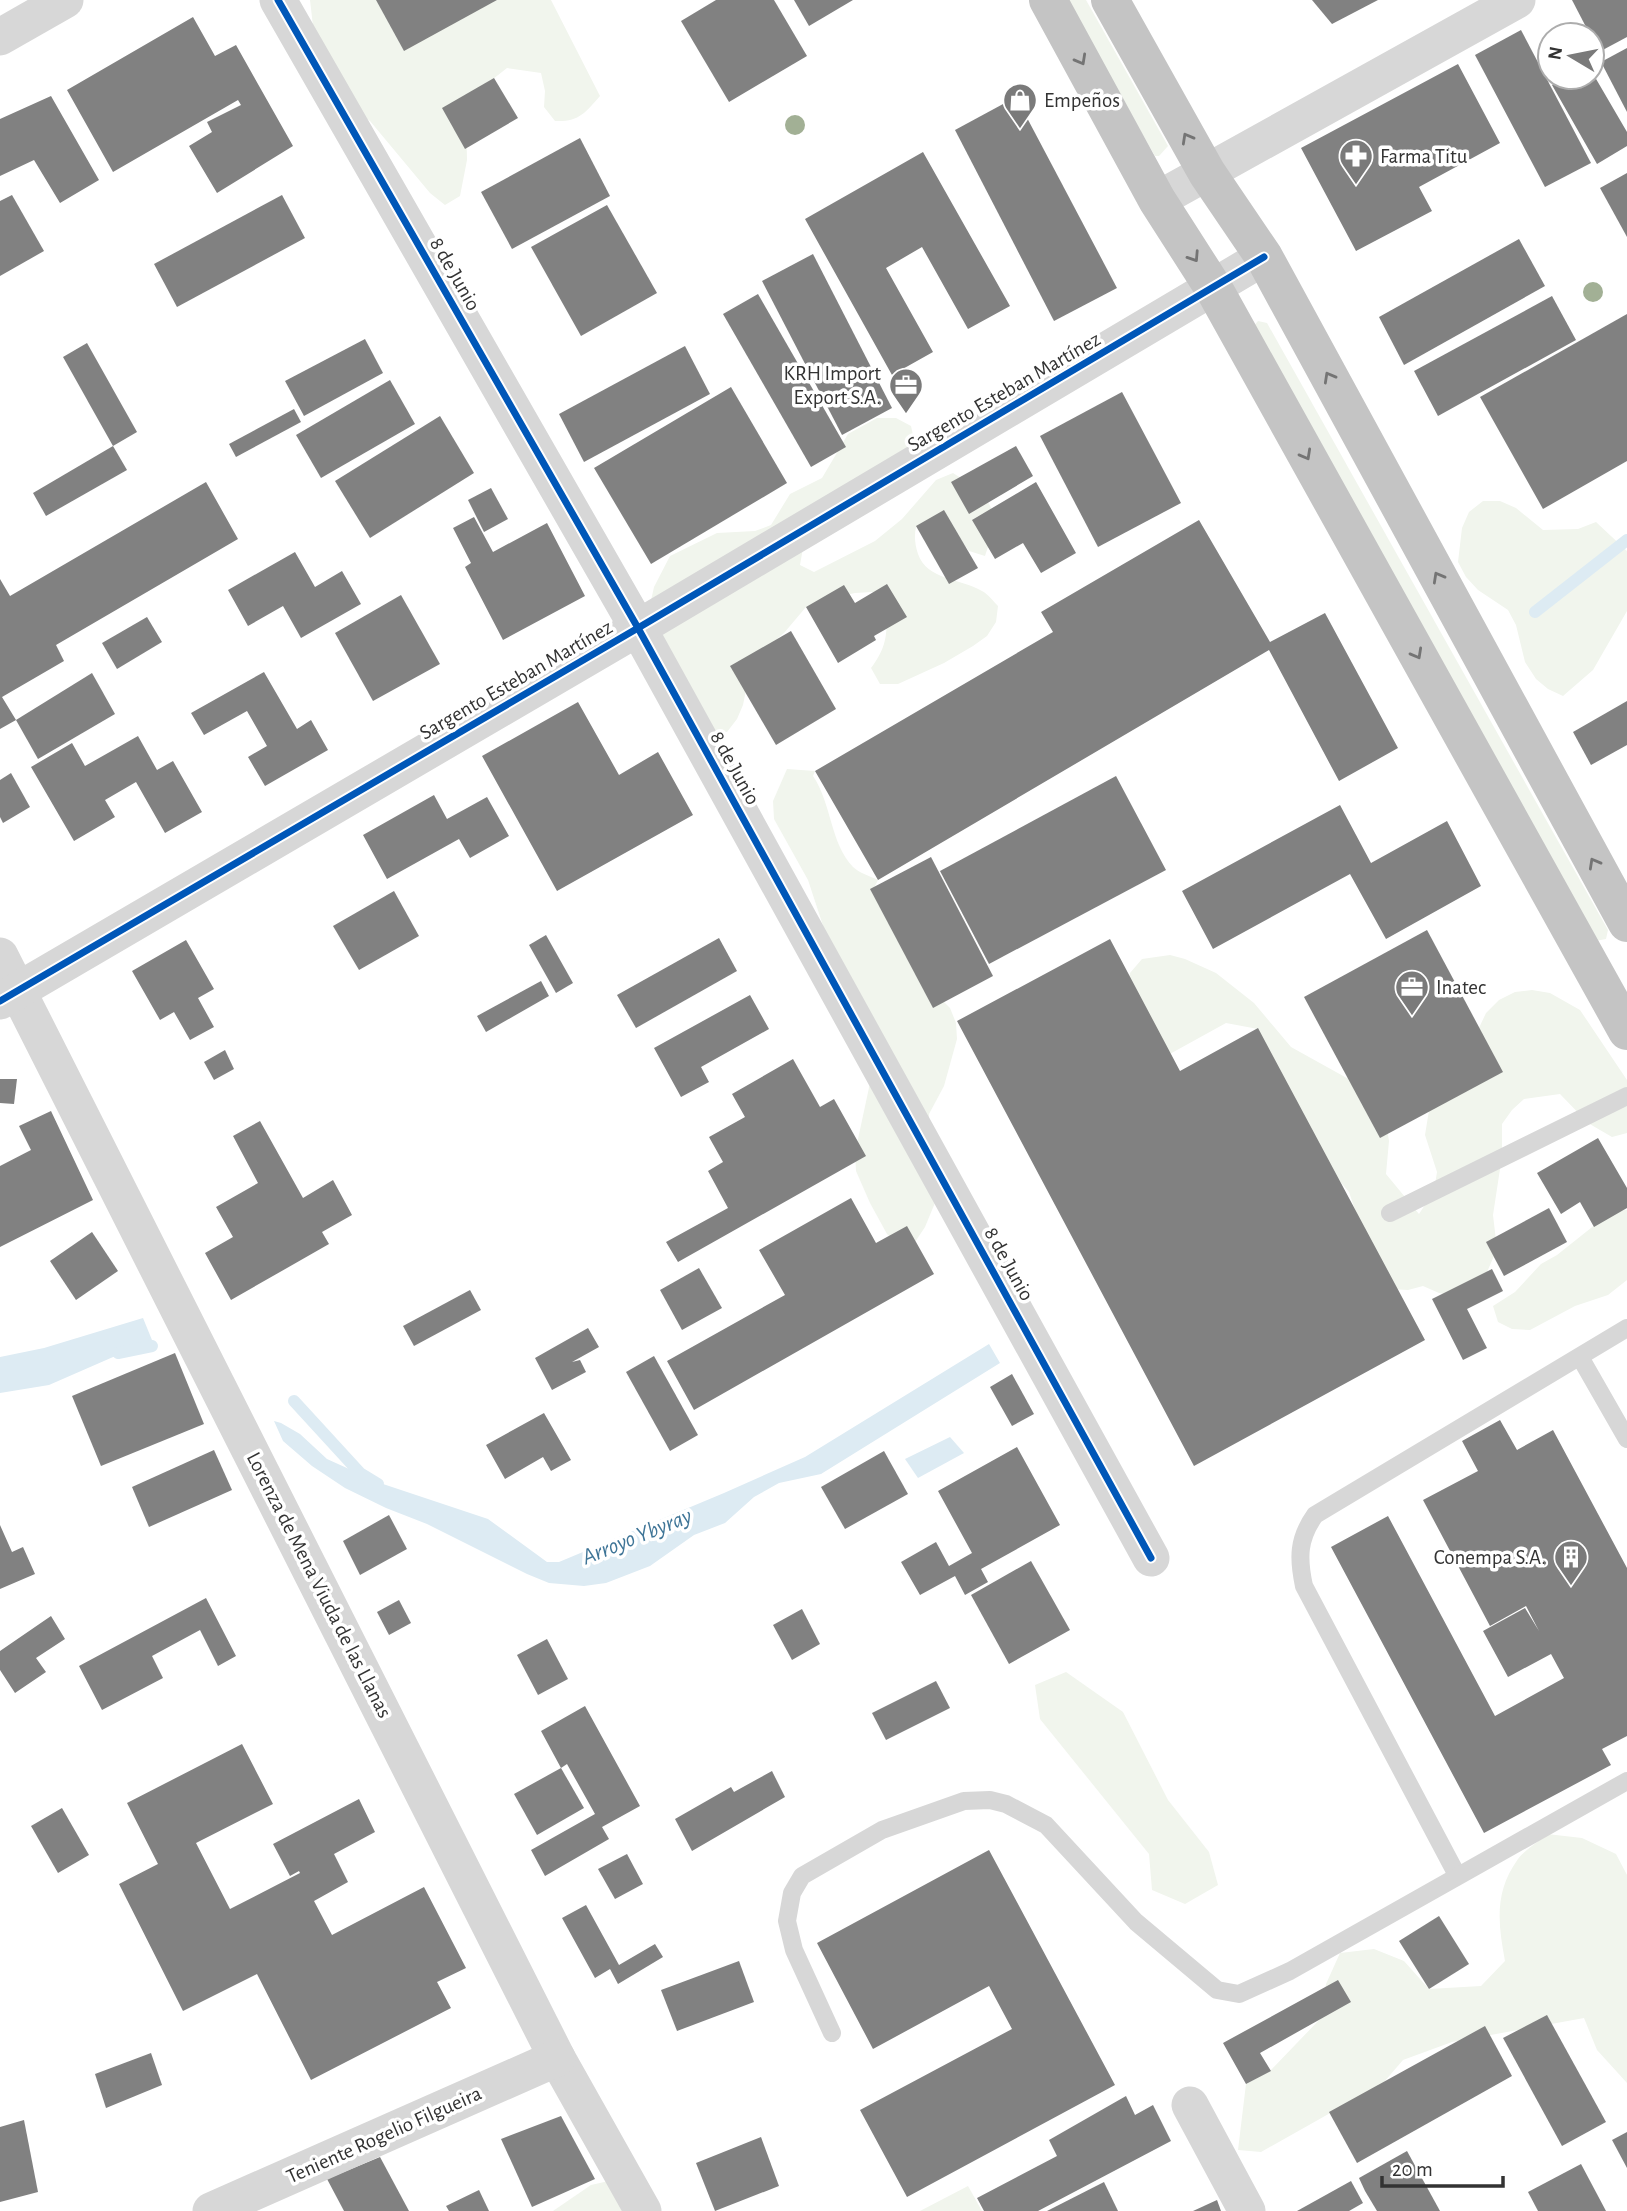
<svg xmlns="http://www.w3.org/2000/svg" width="1627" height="2211" font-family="'Alegreya Sans',sans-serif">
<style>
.green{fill:#f1f5ed}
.water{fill:#ddebf3}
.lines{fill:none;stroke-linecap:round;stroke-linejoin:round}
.stream{stroke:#ddebf3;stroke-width:12}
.building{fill:#818181}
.lane{stroke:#d7d7d7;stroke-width:18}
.street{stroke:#d7d7d7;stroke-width:37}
.highway{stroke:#c4c4c4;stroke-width:38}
.cycleway-casing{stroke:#fff;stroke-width:11}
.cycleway{stroke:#0057b8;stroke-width:7}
.tree{fill:#a2b095}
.oneway{stroke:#747474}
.labels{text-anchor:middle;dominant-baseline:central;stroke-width:7;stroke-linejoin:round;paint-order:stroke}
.poi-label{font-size:21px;fill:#333;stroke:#fff;text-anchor:start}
.street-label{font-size:21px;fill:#333;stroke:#fff}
.water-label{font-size:23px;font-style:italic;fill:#3f7597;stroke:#fff}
</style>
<rect width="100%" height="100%" fill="#fff"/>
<!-- green -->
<g class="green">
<path d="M310,0H551L600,96C585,113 579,122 555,121L544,107L545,91L541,73L507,68L483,87L466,117L467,160L460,196L445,205L430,193L370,121L331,92L313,26Z"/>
<polygon points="1065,0 1086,0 1168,146 1159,156 1155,156"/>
<polygon points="1258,321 1267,323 1608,930 1606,939 1595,941 1252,328"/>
<path d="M877,418H896L911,426L915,444L803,548L800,565L814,572L875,541L902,519L936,480L953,473C971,484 995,499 994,523C994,534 988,546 985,556L969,551L948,523L932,522L916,527C914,536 915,545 918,554C927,580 960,578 982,591C988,594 993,601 998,606L996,622L987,636L973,646L944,663L898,684H880L871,668C889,644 887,630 886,602L872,592L855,593L822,600L806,607L784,633L758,655L750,670L743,705L737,719L727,732L711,730L695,722L650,605L654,587L670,556L717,533L755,531L771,525L790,494L822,478L848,434Z"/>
<polygon points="1483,501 1500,501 1516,508 1543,530 1578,529 1596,522 1627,551 1627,611 1593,670 1563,696 1548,689 1536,679 1525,662 1516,625 1508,610 1478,590 1466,577 1458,562 1462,528 1469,512"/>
<path d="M787,769L815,771L813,776C832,804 830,843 853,867C859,873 870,876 878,880L874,888L925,983L950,1008L956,1023L957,1039L944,1086L929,1114V1132L937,1198L925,1227L915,1242L899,1245L887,1234L870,1203L856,1171L855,1153L870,1083L837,968L808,880L774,819L773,801Z"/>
<polygon points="1170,955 1185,959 1216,973 1254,1003 1291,1047 1354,1082 1386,1123 1389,1141 1386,1174 1419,1214 1434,1191 1437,1172 1425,1135 1431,1098 1478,1030 1486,1013 1499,1000 1515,992 1532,990 1550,993 1580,1010 1627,1080 1627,1133 1612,1137 1588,1123 1560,1094 1524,1099 1512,1110 1502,1124 1502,1156 1493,1215 1497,1249 1484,1279 1456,1296 1439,1293 1423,1286 1408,1290 1391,1289 1378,1278 1349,1192 1325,1164 1258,1029 1226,1023 1168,1055 1121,1028 1130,973 1142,959"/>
<polygon points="1627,1210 1627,1280 1608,1295 1575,1306 1530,1330 1512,1329 1498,1322 1493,1306 1515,1292 1541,1264 1557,1255 1601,1220 1615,1211"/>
<polygon points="1066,1672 1123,1712 1168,1800 1209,1852 1218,1885 1185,1904 1152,1890 1149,1854 1040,1719 1035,1685"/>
<path d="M1547,1834L1582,1838L1616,1854L1627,1875V2083L1597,2050L1584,2018L1452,2042L1403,2060L1378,2089L1348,2103L1261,2152L1238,2150L1246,2084L1271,2070L1321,2018L1326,1984L1340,1953L1374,1949L1404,1961L1429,1989L1481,1986L1505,1961C1498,1924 1494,1892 1518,1859C1525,1850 1538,1842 1547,1834Z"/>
<polygon points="613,2180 656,2211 553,2211 591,2185"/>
<polygon points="968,2186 982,2211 920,2211"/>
</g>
<!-- water -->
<g class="water">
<polygon points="143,1318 152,1340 49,1385 0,1393 0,1357 44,1348"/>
<polygon points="989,1344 1000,1363 821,1474 779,1483 754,1497 725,1523 694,1535 650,1566 606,1583 584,1586 549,1583 527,1574 427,1524 386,1508 345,1488 312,1466 283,1441 274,1421 281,1423 300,1434 327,1459 380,1483 488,1519 547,1562 559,1562 724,1493 805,1457"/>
<polygon points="950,1437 964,1453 918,1478 905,1459"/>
</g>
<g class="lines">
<!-- stream -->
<g class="stream">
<polyline points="1535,612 1627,540"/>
<polyline points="118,1353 152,1346"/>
<polyline points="294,1401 360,1473 378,1484"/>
</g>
</g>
<!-- building -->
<g class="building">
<polygon points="376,0 497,0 404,51"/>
<polygon points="716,0 774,0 807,56 729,102 681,21"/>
<polygon points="794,0 853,0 809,26"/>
<polygon points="1312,0 1378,0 1332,24"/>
<polygon points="1572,0 1627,0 1627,37 1599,52"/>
<polygon points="193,17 215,56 236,45 293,146 217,193 189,146 212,132 207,122 241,105 238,100 113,172 67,90"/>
<polygon points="1521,30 1591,163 1545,187 1475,55"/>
<polygon points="1627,48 1627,112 1601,62"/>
<polygon points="1458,64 1500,143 1419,187 1432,211 1356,251 1301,148"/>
<polygon points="1592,72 1627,132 1627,146 1597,164 1552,85 1566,77 1592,77"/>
<polygon points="494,78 518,118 465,149 442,108"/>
<polygon points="51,96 99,180 60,203 34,160 0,176 0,119"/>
<polygon points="1016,97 1117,288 1054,321 955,130"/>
<polygon points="580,138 610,196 512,249 481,192"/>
<polygon points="923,152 1010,306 968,329 922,247 886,268 933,352 892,375 805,219"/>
<polygon points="1627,173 1627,237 1600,188"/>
<polygon points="12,195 44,251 0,276 0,201"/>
<polygon points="282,195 305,238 177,307 154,264"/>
<polygon points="607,205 657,293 581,336 531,247"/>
<polygon points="1519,239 1545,286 1404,365 1379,317"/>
<polygon points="813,254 892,408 842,435 762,281"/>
<polygon points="758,294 846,447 811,467 723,314"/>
<polygon points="1552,296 1576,340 1438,416 1414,371"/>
<polygon points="1627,314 1627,461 1543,509 1480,397"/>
<polygon points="365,339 383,373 304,416 285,381"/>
<polygon points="87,343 137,432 113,446 63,357"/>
<polygon points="685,346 710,394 584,462 559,414"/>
<polygon points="390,380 415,424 321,478 296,435"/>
<polygon points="731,387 787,483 651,564 594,468"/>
<polygon points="1122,392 1181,503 1098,547 1040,436"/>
<polygon points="294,409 301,422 236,457 229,444"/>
<polygon points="440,416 474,473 370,538 335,481"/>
<polygon points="113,446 127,470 46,516 33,493"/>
<polygon points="1016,446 1033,476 969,514 951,482"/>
<polygon points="206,482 238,539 56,645 64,661 2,697 16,720 0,729 0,579 10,596"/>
<polygon points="1036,482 1076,553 1041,573 1023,543 995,559 972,520"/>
<polygon points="491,488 508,519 484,532 468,500"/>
<polygon points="944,510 978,568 949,584 916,526"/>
<polygon points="474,517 493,552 547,523 585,596 503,640 465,567 471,563 453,528"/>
<polygon points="1199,520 1270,642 1325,613 1398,748 1339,781 1269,650 878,880 815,771 1053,632 1041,612"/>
<polygon points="295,552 315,587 342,571 361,604 301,638 283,606 248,626 228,590"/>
<polygon points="887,584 907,617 874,636 876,640 838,663 806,607 844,585 855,603"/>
<polygon points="401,595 440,664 373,701 335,633"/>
<polygon points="147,617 162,642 117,669 102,643"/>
<polygon points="791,631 836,709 776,745 730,666"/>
<polygon points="264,672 297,729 311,720 328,750 265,786 248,757 267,746 247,711 204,735 191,713"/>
<polygon points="92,673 115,714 38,759 16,720"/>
<polygon points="1627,701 1627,745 1591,765 1573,732"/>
<polygon points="578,702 619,775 658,752 693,815 557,891 482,756"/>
<polygon points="138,736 157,770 173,761 202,812 165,833 136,782 105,800 115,817 74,841 31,767 72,743 85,766"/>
<polygon points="11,773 30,807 3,823 0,817 0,780"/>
<polygon points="1116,776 1166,870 989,964 940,871"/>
<polygon points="434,795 447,819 487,797 509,836 470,858 459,839 387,879 363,835"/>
<polygon points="1340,805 1371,863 1447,821 1481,886 1386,939 1350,874 1213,949 1182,891"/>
<polygon points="931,857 993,976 933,1008 870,889"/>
<polygon points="394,891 419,936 359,970 333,926"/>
<polygon points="1427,930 1503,1072 1380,1138 1304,997"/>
<polygon points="546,935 573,983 556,993 529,945"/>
<polygon points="719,938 737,971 636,1028 617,995"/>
<polygon points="1110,939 1180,1071 1258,1028 1425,1340 1194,1466 957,1021"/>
<polygon points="186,940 214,989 198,998 214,1027 190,1040 174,1012 160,1020 132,971"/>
<polygon points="541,981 549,996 486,1032 477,1016"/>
<polygon points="750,995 769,1029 701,1067 709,1082 681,1097 654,1048"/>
<polygon points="225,1050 234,1069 214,1080 204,1062"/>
<polygon points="793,1059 820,1107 834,1099 866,1156 678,1262 666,1242 728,1208 708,1171 723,1162 709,1137 745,1117 732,1094"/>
<polygon points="0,1079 17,1079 14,1104 0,1103"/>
<polygon points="51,1111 93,1200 0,1247 0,1166 31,1150 19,1126"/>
<polygon points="260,1121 303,1198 333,1180 352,1215 322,1232 329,1244 231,1300 205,1253 233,1237 216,1207 258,1183 233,1136"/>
<polygon points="1598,1138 1627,1188 1627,1208 1594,1227 1580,1202 1561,1214 1537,1173"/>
<polygon points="851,1198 876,1243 907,1226 934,1274 694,1410 667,1361 785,1295 759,1250"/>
<polygon points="1549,1208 1567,1242 1504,1276 1486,1242"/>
<polygon points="92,1232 118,1271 76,1300 50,1261"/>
<polygon points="699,1268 722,1308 682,1330 660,1290"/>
<polygon points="1492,1269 1503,1291 1467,1309 1487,1348 1463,1360 1432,1299"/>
<polygon points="470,1290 481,1310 414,1346 403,1326"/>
<polygon points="588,1328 599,1347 572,1362 580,1360 586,1372 552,1390 535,1358"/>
<polygon points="175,1353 204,1424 101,1466 72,1396"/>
<polygon points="654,1356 698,1435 670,1451 626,1372"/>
<polygon points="1012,1374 1034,1414 1012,1426 990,1387"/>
<polygon points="544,1413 571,1460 551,1471 543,1457 505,1479 486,1445"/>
<polygon points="1500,1420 1517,1450 1553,1430 1627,1568 1627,1736 1602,1749 1611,1765 1484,1833 1331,1547 1388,1516 1495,1716 1564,1678 1551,1654 1508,1677 1483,1631 1525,1608 1539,1631 1526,1606 1490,1626 1423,1500 1478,1471 1462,1441"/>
<polygon points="1017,1447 1060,1525 981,1569 988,1582 965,1595 955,1576 920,1595 901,1562 936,1542 949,1566 972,1553 938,1491"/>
<polygon points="214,1450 232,1490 149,1527 132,1487"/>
<polygon points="884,1451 908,1494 845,1529 821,1487"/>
<polygon points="389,1515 407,1549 360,1575 343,1541"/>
<polygon points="0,1525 12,1552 23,1547 35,1574 0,1589"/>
<polygon points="1031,1561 1070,1630 1009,1664 971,1595"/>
<polygon points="206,1598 236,1656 218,1666 200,1630 152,1656 163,1678 102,1710 79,1666"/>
<polygon points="399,1600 411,1623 389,1635 377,1612"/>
<polygon points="802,1609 820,1644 792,1660 773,1625"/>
<polygon points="51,1616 65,1639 36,1658 46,1672 15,1693 0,1670 0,1651"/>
<polygon points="547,1639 568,1679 538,1695 517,1655"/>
<polygon points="936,1681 950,1708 886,1740 872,1713"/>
<polygon points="585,1706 640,1806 602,1827 609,1839 545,1876 531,1850 595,1814 567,1764 561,1768 541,1731"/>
<polygon points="242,1744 273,1804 196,1843 230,1909 300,1873 299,1871 290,1876 273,1844 359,1799 375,1832 334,1854 348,1882 314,1901 332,1935 424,1887 466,1968 437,1982 451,2008 311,2080 257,1974 183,2011 119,1884 158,1864 127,1803"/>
<polygon points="561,1768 584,1808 537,1835 514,1794"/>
<polygon points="772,1771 785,1797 692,1851 675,1819 731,1787 734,1792"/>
<polygon points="62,1808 89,1855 58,1873 31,1826"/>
<polygon points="989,1850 1115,2085 907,2197 860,2110 1012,2029 989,1986 873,2049 817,1943"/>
<polygon points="627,1854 643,1884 615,1899 598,1869"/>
<polygon points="586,1905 619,1965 655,1944 663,1957 618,1984 610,1969 595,1978 562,1918"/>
<polygon points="1439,1916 1469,1964 1429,1989 1399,1941"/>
<polygon points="739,1961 754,2002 677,2031 661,1990"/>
<polygon points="1338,1980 1351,2002 1260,2053 1271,2071 1246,2084 1223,2043"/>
<polygon points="1547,2015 1606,2122 1562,2146 1503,2038"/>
<polygon points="1485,2026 1512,2076 1357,2163 1329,2112"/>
<polygon points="151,2053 162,2085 106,2108 95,2074"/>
<polygon points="1126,2096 1135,2115 1153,2105 1171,2141 1038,2211 984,2211 977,2198 1057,2156 1049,2140"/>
<polygon points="561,2116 595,2179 532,2207 501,2139"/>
<polygon points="24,2120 38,2192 0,2202 0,2127"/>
<polygon points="1627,2132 1627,2168 1612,2140"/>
<polygon points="761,2137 779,2186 715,2211 696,2163"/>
<polygon points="1407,2151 1440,2211 1377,2211 1365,2191 1359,2178"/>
<polygon points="380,2157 409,2211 344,2211 327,2179"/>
<polygon points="1581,2164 1606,2211 1538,2211 1528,2192"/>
<polygon points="1351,2181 1363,2203 1349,2211 1297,2211"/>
<polygon points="1104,2182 1118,2211 1047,2211"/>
<polygon points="479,2190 489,2211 449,2211 446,2206"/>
<polygon points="1217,2200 1221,2211 1193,2211"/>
</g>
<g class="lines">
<!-- lane -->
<g class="lane">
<polyline points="1390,1213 1627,1096"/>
<polyline points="1580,1357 1627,1439"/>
<path d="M1457,1875L1304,1586C1298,1558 1298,1539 1315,1515L1627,1328"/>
<polyline points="832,2033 794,1950 787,1921 792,1893 802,1876 882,1830 964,1801 990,1800 1006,1804 1046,1825 1136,1922 1217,1990 1239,1994 1290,1971 1627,1781"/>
</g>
<!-- street -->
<g class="street">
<polyline points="278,0 638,628 1151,1558"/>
<polyline points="0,37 65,0"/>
<polyline points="1157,200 1517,0"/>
<polyline points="0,956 557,2058 643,2211"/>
<polyline points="0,1001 638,628 1264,257"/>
<polyline points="1190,2105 1247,2211"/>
<polyline points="211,2211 557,2058"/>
</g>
<!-- highway -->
<g class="highway">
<polyline points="1048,0 1157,200 1214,289 1627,1031"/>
<polyline points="1110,0 1207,173 1264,257 1627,923"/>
</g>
<!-- cycleway casing -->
<g class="cycleway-casing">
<g id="cycleway">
<polyline points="278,0 638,628 1151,1558"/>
<polyline points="0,1001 638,628 1264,257"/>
</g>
</g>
<!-- cycleway -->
<use href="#cycleway" class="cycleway"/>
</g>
<!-- trees -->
<g class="tree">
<circle cx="795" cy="125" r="10"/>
<circle cx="1593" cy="292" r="10"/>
</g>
<!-- one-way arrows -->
<defs><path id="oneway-chevron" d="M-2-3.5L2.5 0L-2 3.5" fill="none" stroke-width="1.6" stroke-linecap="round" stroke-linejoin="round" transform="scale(1.75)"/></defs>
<g class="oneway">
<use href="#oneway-chevron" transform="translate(1081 60) rotate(61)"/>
<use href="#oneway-chevron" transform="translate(1187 138) rotate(-119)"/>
<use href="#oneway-chevron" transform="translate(1194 257) rotate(57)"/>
<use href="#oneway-chevron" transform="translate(1329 377) rotate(-119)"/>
<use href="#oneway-chevron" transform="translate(1306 455) rotate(61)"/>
<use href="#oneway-chevron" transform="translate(1438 577) rotate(-119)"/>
<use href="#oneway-chevron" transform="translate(1417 654) rotate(61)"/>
<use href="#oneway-chevron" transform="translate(1594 863) rotate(-119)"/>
</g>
<!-- icons -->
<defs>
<g id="shop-pin" transform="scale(1.75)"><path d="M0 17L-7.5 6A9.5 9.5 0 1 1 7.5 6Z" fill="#7a7a7a" stroke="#fff"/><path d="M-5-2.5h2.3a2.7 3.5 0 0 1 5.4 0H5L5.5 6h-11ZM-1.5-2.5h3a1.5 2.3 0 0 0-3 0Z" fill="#fff"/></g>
<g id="pharmacy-pin" transform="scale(1.75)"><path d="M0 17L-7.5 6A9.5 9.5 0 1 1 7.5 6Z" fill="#7a7a7a" stroke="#fff"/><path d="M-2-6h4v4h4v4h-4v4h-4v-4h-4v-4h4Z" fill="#fff"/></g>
<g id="office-pin" transform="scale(1.75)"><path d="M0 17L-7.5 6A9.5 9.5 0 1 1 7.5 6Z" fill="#7a7a7a" stroke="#fff"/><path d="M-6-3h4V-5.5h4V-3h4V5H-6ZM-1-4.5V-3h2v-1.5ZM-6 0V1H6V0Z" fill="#fff"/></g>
<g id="building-pin" transform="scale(1.75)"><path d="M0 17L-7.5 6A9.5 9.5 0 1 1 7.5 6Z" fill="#7a7a7a" stroke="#fff"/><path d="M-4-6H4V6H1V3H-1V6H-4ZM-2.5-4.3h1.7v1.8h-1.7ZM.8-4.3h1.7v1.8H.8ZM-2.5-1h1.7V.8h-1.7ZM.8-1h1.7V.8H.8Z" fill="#fff"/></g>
</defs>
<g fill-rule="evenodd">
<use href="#shop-pin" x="1020" y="100"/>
<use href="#pharmacy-pin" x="1356" y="156"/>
<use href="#office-pin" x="906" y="385"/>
<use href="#office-pin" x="1412" y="987"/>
<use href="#building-pin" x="1571" y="1557"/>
</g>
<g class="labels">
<!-- poi labels -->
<g class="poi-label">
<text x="1044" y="100">Empeños</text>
<text x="1380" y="156">Farma Titu</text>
<text x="881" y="373" text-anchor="end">KRH Import<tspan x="881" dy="24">Export S.A.</tspan></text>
<text x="1436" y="987">Inatec</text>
<text x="1546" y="1557" text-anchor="end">Conempa S.A.</text>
</g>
<!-- street labels -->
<g class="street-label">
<text transform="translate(455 274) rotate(60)">8 de Junio</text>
<text transform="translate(1004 392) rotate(-30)">Sargento Esteban Martínez</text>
<text transform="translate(516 680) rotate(-30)">Sargento Esteban Martínez</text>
<text transform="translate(735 768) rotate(61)">8 de Junio</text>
<text transform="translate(1009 1264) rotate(61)">8 de Junio</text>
<text transform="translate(319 1585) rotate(63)">Lorenza de Mena Viuda de las Llanas</text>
<text transform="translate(384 2135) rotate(-24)">Teniente Rogelio Filgueira</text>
</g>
<!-- water labels -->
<g class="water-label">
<text transform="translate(637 1537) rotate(-22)">Arroyo Ybyray</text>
</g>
</g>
<!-- north arrow -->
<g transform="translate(1571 56) rotate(280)"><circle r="33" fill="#ffffff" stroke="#adadad" stroke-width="2"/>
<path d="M0-5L12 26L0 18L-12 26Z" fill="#7a7a7a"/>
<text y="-10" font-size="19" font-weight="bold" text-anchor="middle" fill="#333333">N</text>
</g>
<!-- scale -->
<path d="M1382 2176v10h121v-10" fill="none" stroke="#333333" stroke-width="3.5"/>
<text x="1392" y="2176" font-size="21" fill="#333333" stroke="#ffffff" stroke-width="5" paint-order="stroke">20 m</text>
</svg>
